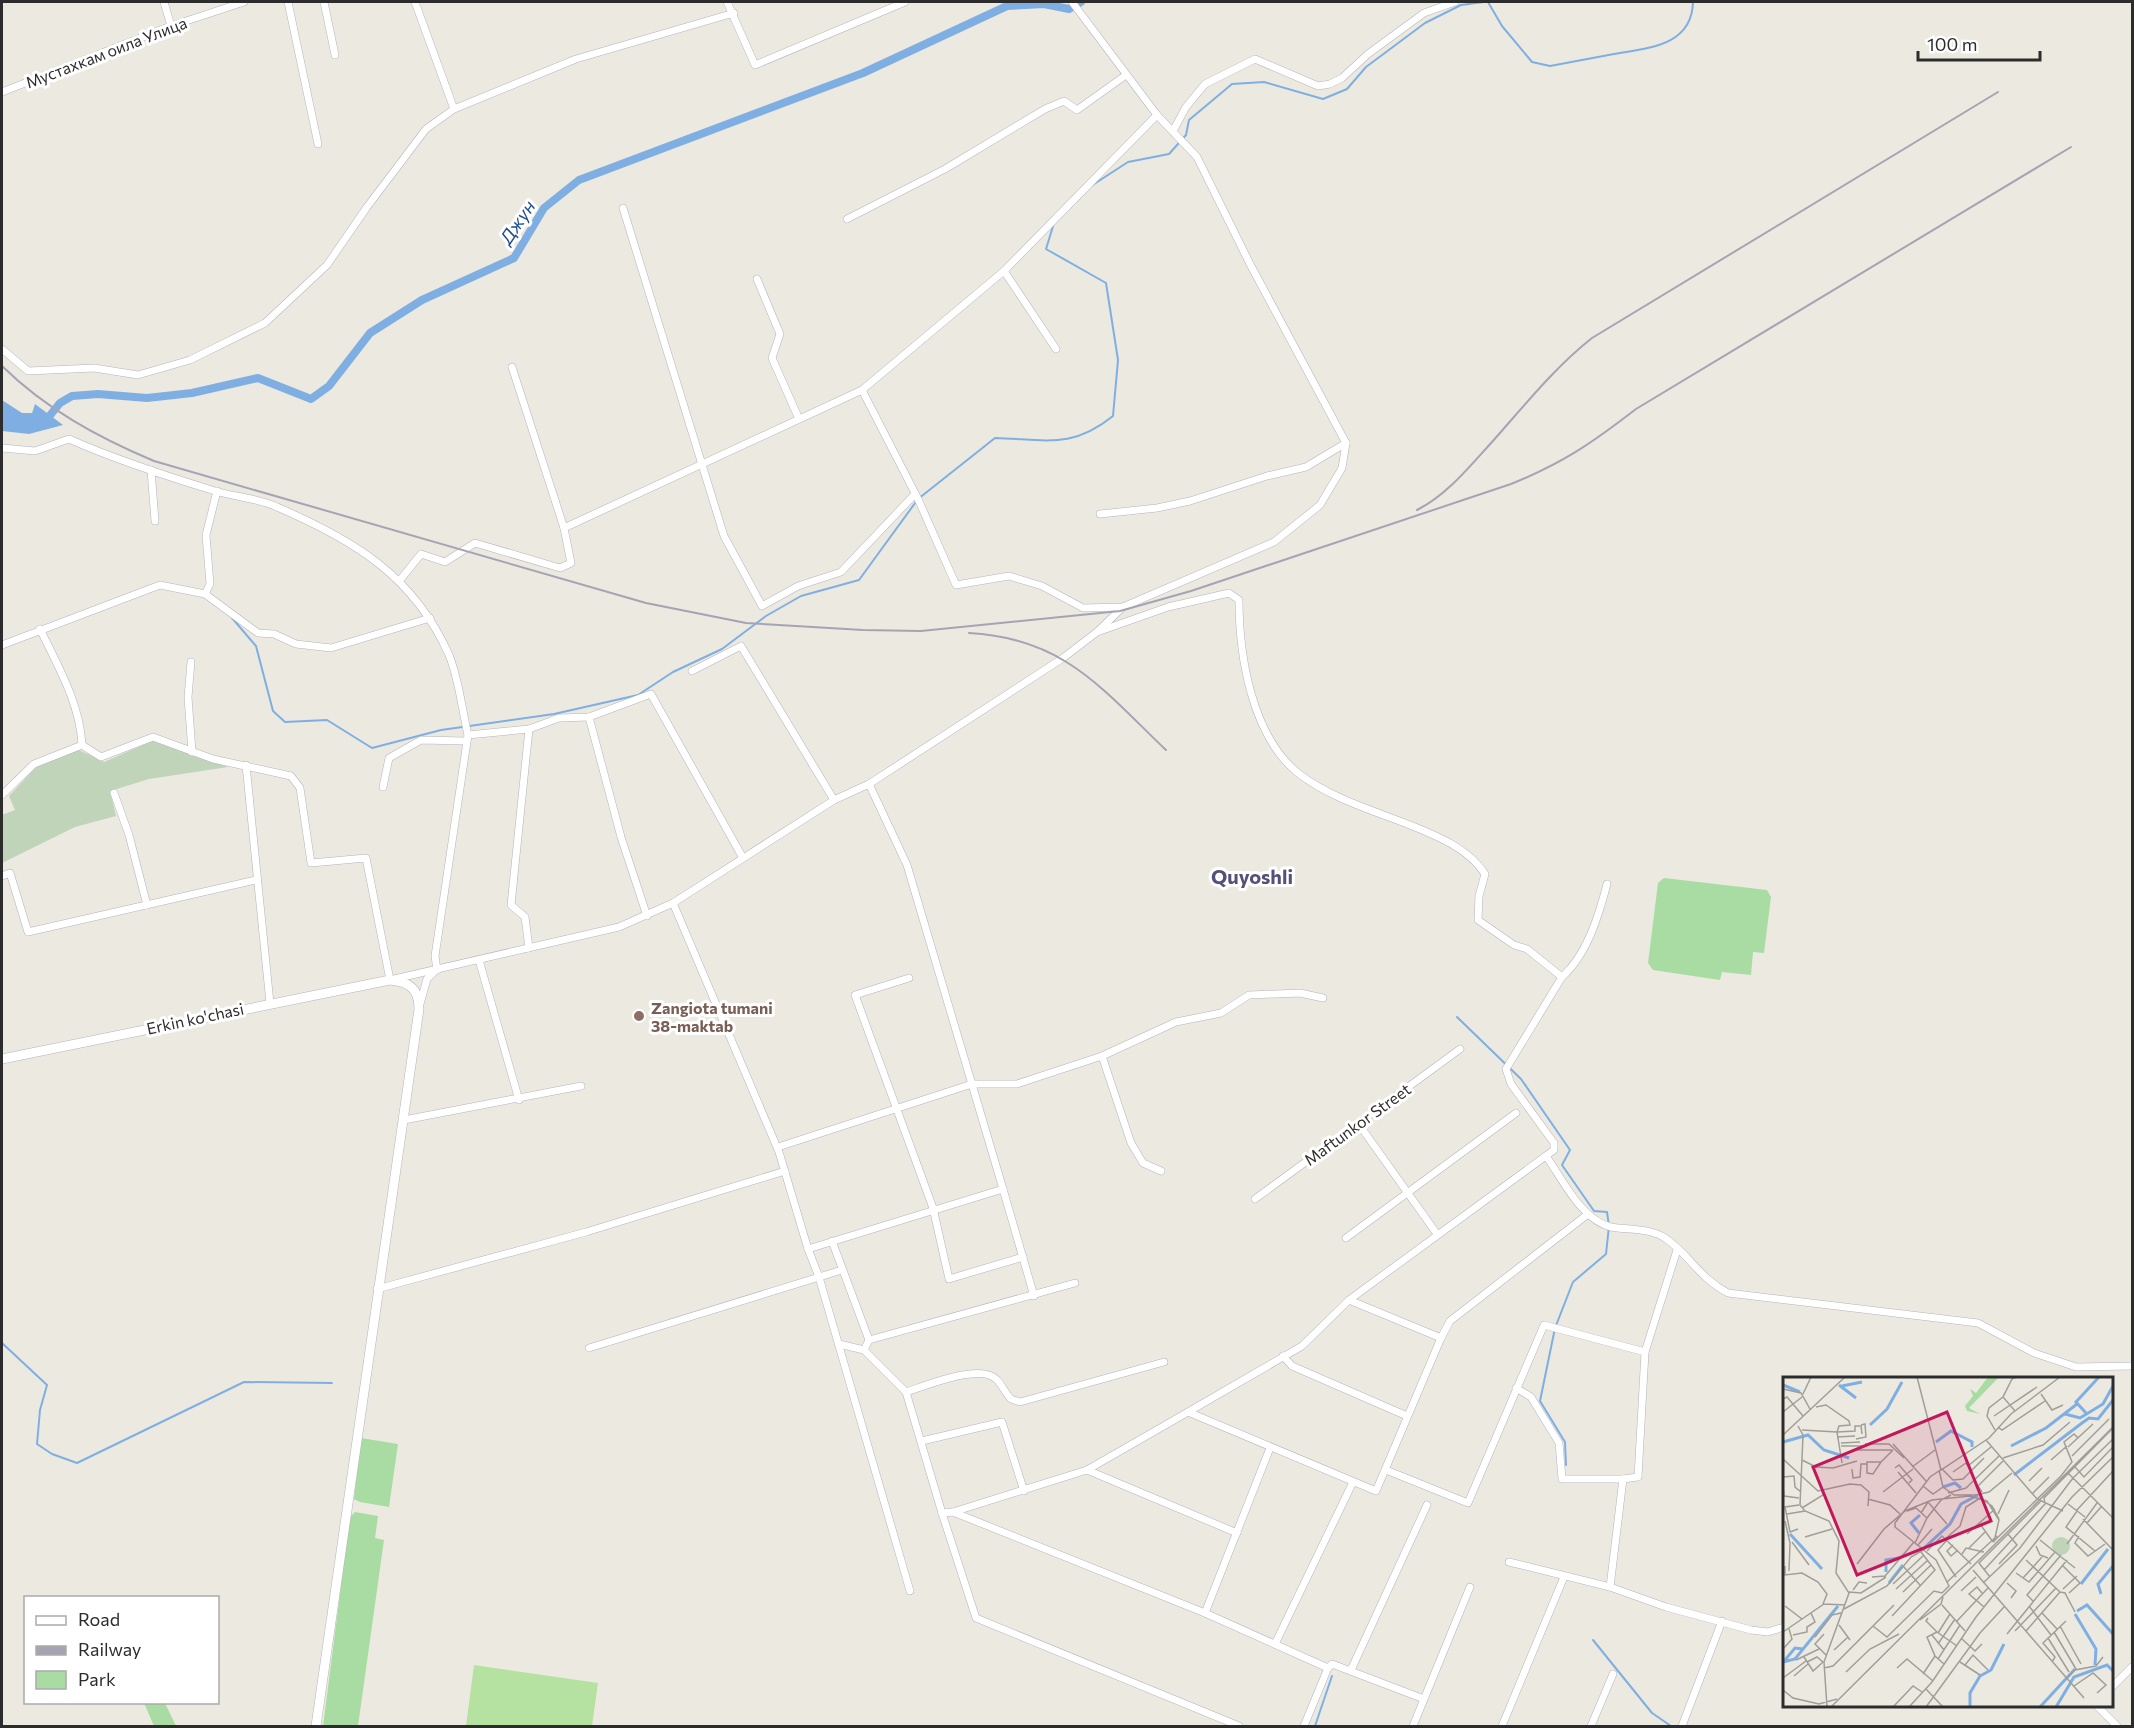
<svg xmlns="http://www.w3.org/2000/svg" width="2134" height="1728" font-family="Commissioner,sans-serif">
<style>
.green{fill:#a8dca3}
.cemetery{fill:#bfd4b9}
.pitch{fill:#b5e2a0}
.water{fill:#7fafe2}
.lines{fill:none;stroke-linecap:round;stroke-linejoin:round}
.stream{stroke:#7fafe2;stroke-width:2}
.canal{stroke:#7fafe2;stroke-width:8}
.street-casing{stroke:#b4b3be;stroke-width:8}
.secondary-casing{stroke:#b4b3be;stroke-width:10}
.street{stroke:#fff;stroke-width:7}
.secondary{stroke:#fff;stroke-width:9}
.rail{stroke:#a5a3b4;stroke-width:2}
.education-dot{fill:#8d6e63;stroke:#fff;stroke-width:2}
.labels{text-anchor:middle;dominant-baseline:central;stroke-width:6;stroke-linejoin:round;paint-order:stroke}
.street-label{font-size:16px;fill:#2c2c2c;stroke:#fff}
.education-label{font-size:16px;font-weight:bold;fill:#785e54;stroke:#fff;text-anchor:start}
.water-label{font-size:18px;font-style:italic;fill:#1d4b8f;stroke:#fff}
.quarter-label{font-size:20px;font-weight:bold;fill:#545178;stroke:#fff}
.inset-river{fill:none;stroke:#7fafe2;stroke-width:3}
.inset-road{fill:none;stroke:#9f9e98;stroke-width:1.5}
.view{fill:#c2185b;fill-opacity:0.15;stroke:#c2185b;stroke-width:3}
.inset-edge{fill:none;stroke:#2c2c2c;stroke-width:3}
</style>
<rect width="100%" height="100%" fill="#eceae0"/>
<!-- green -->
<g class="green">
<polygon points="1664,878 1767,890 1771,897 1764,953 1753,952 1751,975 1722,972 1720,980 1653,970 1648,963 1658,883"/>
<polygon points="361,1438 398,1444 389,1507 360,1502 354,1499"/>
<polygon points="355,1512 378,1516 375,1538 384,1540 358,1726 323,1726 350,1517"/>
<polygon points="144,1703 165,1703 176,1726 154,1726"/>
</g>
<!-- cemetery -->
<polygon class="cemetery" points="152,741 228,767 149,779 110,791 116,816 75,827 2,863 2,815 15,810 9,796 39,764 79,750 104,762"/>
<!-- pitch -->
<polygon class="pitch" points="474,1665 598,1683 592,1726 466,1726"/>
<!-- water -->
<polygon class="water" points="2,400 22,413 32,413 35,404 63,425 29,434 2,431"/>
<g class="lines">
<!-- stream -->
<g class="stream">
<path d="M1488,2L1502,26L1532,62L1550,66C1571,62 1593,58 1614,54C1648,48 1692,46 1693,2"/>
<polyline points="1091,186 1128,162 1169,154 1186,135 1189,120 1232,84 1264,82 1323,99 1347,89 1366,67 1425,23 1461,5 1484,2"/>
<path d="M232,618L256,646L273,711L285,722L327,720L372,748L441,730L554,714L638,695L673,672L722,649L766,616L801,596L859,580L918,499L995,438C1044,439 1071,450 1113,416L1118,360L1106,283L1046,249L1054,223"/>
<polyline points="1457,1017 1521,1079 1570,1150 1562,1165 1594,1211 1607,1212 1609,1226 1606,1254 1573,1282 1555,1328 1540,1401 1565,1442 1566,1465"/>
<polyline points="2,1343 47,1385 40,1410 37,1444 52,1454 77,1463 244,1382 332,1383"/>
<polyline points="1593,1640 1652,1713 1671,1726"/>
<polyline points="1315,1726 1332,1676"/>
</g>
<!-- canal -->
<polyline class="canal" points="41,421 47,419 60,403 72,396 98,394 147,398 192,393 258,378 311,399 329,386 370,333 422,300 514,258 544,208 579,180 863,73 1007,6 1044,4 1069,9 1081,2"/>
<!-- street casing -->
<g class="street-casing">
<g id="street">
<polyline points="164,2 171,26"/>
<polyline points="288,2 318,144"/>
<polyline points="324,2 335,55"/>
<polyline points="415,2 454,109"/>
<polyline points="727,2 755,65 905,2"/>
<polyline points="2,92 171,26 244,2"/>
<polyline points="1173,131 1186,107 1205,84 1255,59 1318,86 1330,84 1342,78 1368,54 1424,13 1455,2"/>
<polyline points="623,208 724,536 762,606 798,586 841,572 915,494"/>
<polyline points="847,219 945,169 1045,109 1064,101 1077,110 1126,75"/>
<polyline points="1004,271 1056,349"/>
<polyline points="757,279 780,334 772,358 799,419"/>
<polyline points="2,349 28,371 94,368 138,375 190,360 265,323 327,265 367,207 426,129 454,109 576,59 734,13"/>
<polyline points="862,390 918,499 956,585 1009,576 1042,586 1083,608 1123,607 1274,542 1320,505 1342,468 1346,443 1250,264 1197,157 1157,115 1072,2"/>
<path d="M2,448L35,451L69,439C116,460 166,476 215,491C235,497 258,498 277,507C354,540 414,576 449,655C459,679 462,710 468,735"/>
<polyline points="151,470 155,521"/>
<polyline points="1100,514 1157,508 1190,501 1267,476 1306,467 1346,443"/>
<polyline points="564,528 862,390 1004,271 1157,115"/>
<polyline points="400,580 421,554 445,562 475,543 560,568 571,563 564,528 512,367"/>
<polyline points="205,594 210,584 206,535 217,491"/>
<path d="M40,629C58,666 80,704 82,745"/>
<path d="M1100,631L1168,607L1229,593L1239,600C1239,656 1252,736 1298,773C1330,798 1372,810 1410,825C1437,836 1468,848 1485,874L1479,896L1478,920L1514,945L1527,949L1562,977"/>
<polyline points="2,645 160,585 205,594 258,633 274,634 296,644 331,648 430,618"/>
<polyline points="191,662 188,697 192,752"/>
<polyline points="692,671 741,646 834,800"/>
<polyline points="589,717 621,837 647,916"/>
<polyline points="246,765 270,1003"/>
<polyline points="869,784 907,865 1003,1189"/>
<polyline points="383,787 389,758 421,740 465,741"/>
<polyline points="114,793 129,835 147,905"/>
<polyline points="2,795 34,764 82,745 101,757 153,737 213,759 291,776 300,788 311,863 366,858 390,980 619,927 673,903 834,800 869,784 1063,658 1097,632 1123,607"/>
<polyline points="2,876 10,873 28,932 256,880"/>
<polyline points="673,903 779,1152 808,1249 819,1277 910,1591"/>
<polyline points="529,948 525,917 511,905 529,729"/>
<polyline points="479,960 519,1100"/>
<polyline points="437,970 435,956 468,735 529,729 559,718 589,717 651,694 743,858"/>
<polyline points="909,978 855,995 933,1208 949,1279 1023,1257"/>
<polyline points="420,1004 427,979 435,971"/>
<polyline points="1102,1056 1131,1143 1143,1163 1161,1171"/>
<polyline points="404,1120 581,1086"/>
<polyline points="1358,1123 1437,1234"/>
<polyline points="778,1147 972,1084 1017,1084 1032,1079 1102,1056 1176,1022 1221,1013 1249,995 1300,993 1323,998"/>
<path d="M1546,1156C1562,1178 1581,1220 1611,1227C1628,1230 1650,1228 1665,1238C1689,1254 1699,1278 1728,1293L1978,1323L2034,1353L2076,1367L2132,1366"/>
<polyline points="1255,1199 1460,1049"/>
<polyline points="1346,1238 1516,1113"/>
<polyline points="832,1241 869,1340"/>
<polyline points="808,1249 1003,1189 1034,1296"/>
<polyline points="377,1289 586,1232 785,1171"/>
<path d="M1349,1300L1554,1150V1143L1511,1084L1506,1069L1562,977C1587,955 1599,915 1607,884"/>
<polyline points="1441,1338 1450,1321 1588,1214"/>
<polyline points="839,1344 864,1350 906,1392 942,1513 976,1618 1239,1726"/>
<polyline points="589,1348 842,1270"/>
<polyline points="864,1350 869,1340 1075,1283"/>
<polyline points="1645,1352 1677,1250"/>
<polyline points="1283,1356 1292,1366 1407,1416"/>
<polyline points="1516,1388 1531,1397 1559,1443 1562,1479 1623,1479 1610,1587"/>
<path d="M906,1392C925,1386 982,1362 997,1380C1003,1386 1005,1393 1011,1399L1020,1402L1164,1362"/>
<polyline points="922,1441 1002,1422 1024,1491"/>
<polyline points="1087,1470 1237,1533"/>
<polyline points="1386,1470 1468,1503 1544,1325 1645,1352 1638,1477 1623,1479"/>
<polyline points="953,1512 1087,1470 1188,1412 1376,1491 1441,1338 1349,1300 1302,1346 1188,1412"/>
<polyline points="942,1513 953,1512 1205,1613 1328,1668 1332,1664 1424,1699"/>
<polyline points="1509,1562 1610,1587 1666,1607 1751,1630 1768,1632 1784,1627"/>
<polyline points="1205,1613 1270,1448"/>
<polyline points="1275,1644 1353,1482"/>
<polyline points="1351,1670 1427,1505"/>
<polyline points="2112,1687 2132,1667"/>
<polyline points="2097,1706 2117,1726"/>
<polyline points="1304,1726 1328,1668"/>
<polyline points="1413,1726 1470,1587"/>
<polyline points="1502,1726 1564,1577"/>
<polyline points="1591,1726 1613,1674"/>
<polyline points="1682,1726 1722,1621"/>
</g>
</g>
<!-- secondary casing -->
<g class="secondary-casing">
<path id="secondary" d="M2,1059L390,980C410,982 419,989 419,1009L316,1726"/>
</g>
<!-- street -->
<use href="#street" class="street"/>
<!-- secondary -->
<use href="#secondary" class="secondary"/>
<!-- rail -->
<g class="rail">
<path d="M2,366C46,409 97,437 154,461L646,603L746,623L863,630L921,631L1120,611L1191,591L1511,484C1563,463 1592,443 1636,409L2071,147"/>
<path d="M1417,510C1447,495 1470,466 1492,442C1524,406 1554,368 1592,338L1998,92"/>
<path d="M969,633C1064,638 1102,689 1166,750"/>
</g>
</g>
<!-- markers -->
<circle class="education-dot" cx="639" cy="1016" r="6"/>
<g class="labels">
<!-- street labels -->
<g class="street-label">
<text transform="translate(106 52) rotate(-21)">Мустахкам оила Улица</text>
<text transform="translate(195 1018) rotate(-12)">Erkin ko'chasi</text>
<text transform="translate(1357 1124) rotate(-36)">Maftunkor Street</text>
</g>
<!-- education labels -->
<g class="education-label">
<text x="651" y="1007">Zangiota tumani<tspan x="651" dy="18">38-maktab</tspan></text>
</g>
<!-- water labels -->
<g class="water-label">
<text transform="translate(517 222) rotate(-56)">Джун</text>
</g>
<!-- quarter labels -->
<g class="quarter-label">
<text x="1252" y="876">Quyoshli</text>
</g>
</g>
<!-- overview -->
<g transform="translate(1783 1377)">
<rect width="330" height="330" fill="#eceae0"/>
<path d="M205,0H216L186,31L197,37L184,34L182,29L190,19L187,12L193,16Z" fill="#a8dca3"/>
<path d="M269 169a9 9 0 1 1 18 0a9 9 0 1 1-18 0Z" fill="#bfd4b9"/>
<path class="inset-river" d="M0,8L17,15M56,8L73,21M59,9L79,5M303,36L293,25L316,0M282,37L297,41L320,27L330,9M87,48L104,32L119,5M0,65L25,58L41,73L66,81M153,65L168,54L189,65V70M228,69L263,51L294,27M231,98L299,46L306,41L315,42L330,23M160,110L172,106L178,111M136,156L128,146L137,138M7,157L39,192M139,173L167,147L178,127L195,118M103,195V183L116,181M106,206L120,188M298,207L325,172M318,217L315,207L330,189M294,234L304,228L330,257M292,237L313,272L312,288M2,283L12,271L20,272M0,285L12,282L55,229M187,330V316L197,299L208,293L221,267M257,330L292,292M273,330L291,300L324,288L330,294"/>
<path class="inset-road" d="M134,0L158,93L206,61L228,37L277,0M0,12L18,16L27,32M20,17L28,0M258,17L269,33L280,28M0,22L4,20L20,39M33,30L43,28L66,44L67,48L56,49L54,55L59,86M232,34L220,20L229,2L233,0M0,35L19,20M211,39L254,10M15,49L20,58L17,128L22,134L46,144L56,164L53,196L66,216L41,285L44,330M215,50L219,53L262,24M19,53L54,55M212,53L204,39L206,31L220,20M54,55L72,54V49H78L79,57M0,58L62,0M54,60L72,59M73,62L83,60L82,47L78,48M203,63L254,122L280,134M58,66L77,65M82,67H106L121,81M110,67L143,104M58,69H79M285,70L310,47M75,73H109M289,79L326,42M220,81L260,68L287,45M0,82L35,114L67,107L78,108L86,115L85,129M19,83L33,90L50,91L74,84M268,83L284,69M98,85L90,97L84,96V85H98L110,73M129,90L152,73M292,90L301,100L330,70M112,91L116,88L129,103L126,106M69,92L70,101L77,100L78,87H84M115,95L133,116M170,95L183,86L185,89L208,70M285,96L330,141M0,100L11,99L12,110L18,115M290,101L330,62M246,104L259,91M140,109L150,117L160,110L156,93M0,110L1,119L16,121M160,110L171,118H193L206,115L229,96M100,115L130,92M199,115L195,109L220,84M165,116L183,111L216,79M249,117L266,100M85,122L107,128L117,137M0,123V151M285,127L302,140M19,131L40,118L39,113M124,134L133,131L144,141M293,134L330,94M294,134L283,150L312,174M138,136L145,125L164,147M4,137L22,134M215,137L226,113M300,142L330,173M2,144L7,166L6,194M304,146L318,130M197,147L210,165M15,152L7,155L2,130L16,128M184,157L212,132M296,159L292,166L305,179L322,167M22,160L49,152M162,162L177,149L183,130L197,121L209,129L216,142M164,163L155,173L173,200M257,163L292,191M9,165L26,188M210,165L278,99L289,85L281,65L291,57L295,61M132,166L144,141L158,123L168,118M284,167L314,126M135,168L149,152M170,168L164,174L168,179L175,173M253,169L257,178L265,181M186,171L202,155M144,174L159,159L188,187M179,177L183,171L201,175M74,187L101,152L122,134L149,123L187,119L204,124L216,143L211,165M216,187L234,168L225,157M2,189V198L19,196L35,205L44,217L40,227M120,189L137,208M280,189L297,206L286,216M190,193L301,321M201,193L262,127L261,121L330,51M233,196L246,205L272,175M89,200L102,199L131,165M207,200L196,186L258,124M240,201L259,180M164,205L214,159M200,206L237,171L290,101M224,206L233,214L228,221M110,207L141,178M113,212L145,183M280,212L294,199M70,213L76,205L84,206M178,214L193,200M66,215L78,216L103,200M120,215L148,188M277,215L282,216L292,235M199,216L194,210L186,217L201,230M250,224L244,218L278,178M159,228L182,254M2,229L19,242M246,229L268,258M61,232L104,209L128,180L142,172M259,236L274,252M109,239L152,193L138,175M145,241L143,244L154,255L174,269M137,243L158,227L160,220M174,244L205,211M56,248L67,263M90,249L104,260L151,214L159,216L166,209L153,183L112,150V146L147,100L159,92L170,103L180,102L201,81M277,249L298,287M232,254L273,211M243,254L277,215L243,183M0,255L41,227L62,228M154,255L144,260L152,279L161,287M271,255L293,292M155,256L167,237M41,257L32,267L43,278M224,257L284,183M10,258L24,255V250L32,245L28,236M149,258L161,273M32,260L49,238L58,236M265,261L286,295M179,262L192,274L199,267M155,267L172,242M0,272L9,262L6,252M51,273L65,260M21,280L30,294L40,285M155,282L177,248M13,283L36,272M24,285L34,280L40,285M177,285L197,298M269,285L272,280L260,266L283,244M182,288L190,278L205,293M41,291L50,289L111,228M114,291L124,282L150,304M63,295L87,272L116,257M140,297L152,279M11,299L25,287M0,301L23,284M284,301L292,293L313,289L320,280M291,309L310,296L323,308L314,316M143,312L160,330M0,313L10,321L36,327L54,322M48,330L330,50M110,330L130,309L139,315M126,330L149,305L193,240L289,120L330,80M143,330L197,256L221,230"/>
<path class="view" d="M164,35L208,144L74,198L30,90Z"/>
<rect width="330" height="330" class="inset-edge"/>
</g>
<!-- border -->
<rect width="2134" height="1728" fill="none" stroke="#2c2c2c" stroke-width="6"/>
<!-- legend -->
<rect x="24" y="1596" width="195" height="108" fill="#ffffff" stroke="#ababab" stroke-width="1.5"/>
<rect x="36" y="1616" width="30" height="9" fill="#ffffff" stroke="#ababab" stroke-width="1.5"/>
<text x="78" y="1626" font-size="18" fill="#2c2c2c">Road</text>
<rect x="36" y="1646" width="30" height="9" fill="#a5a3b4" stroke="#ababab" stroke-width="1.5"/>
<text x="78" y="1656" font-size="18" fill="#2c2c2c">Railway</text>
<rect x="36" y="1671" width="30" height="18" fill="#a8dca3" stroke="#ababab" stroke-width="1.5"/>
<text x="78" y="1686" font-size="18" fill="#2c2c2c">Park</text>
<!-- scale -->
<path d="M1918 51v9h122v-9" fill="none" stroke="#2c2c2c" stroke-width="3"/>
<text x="1927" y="51" font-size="18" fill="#2c2c2c" stroke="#ffffff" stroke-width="4.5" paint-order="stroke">100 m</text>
</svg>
